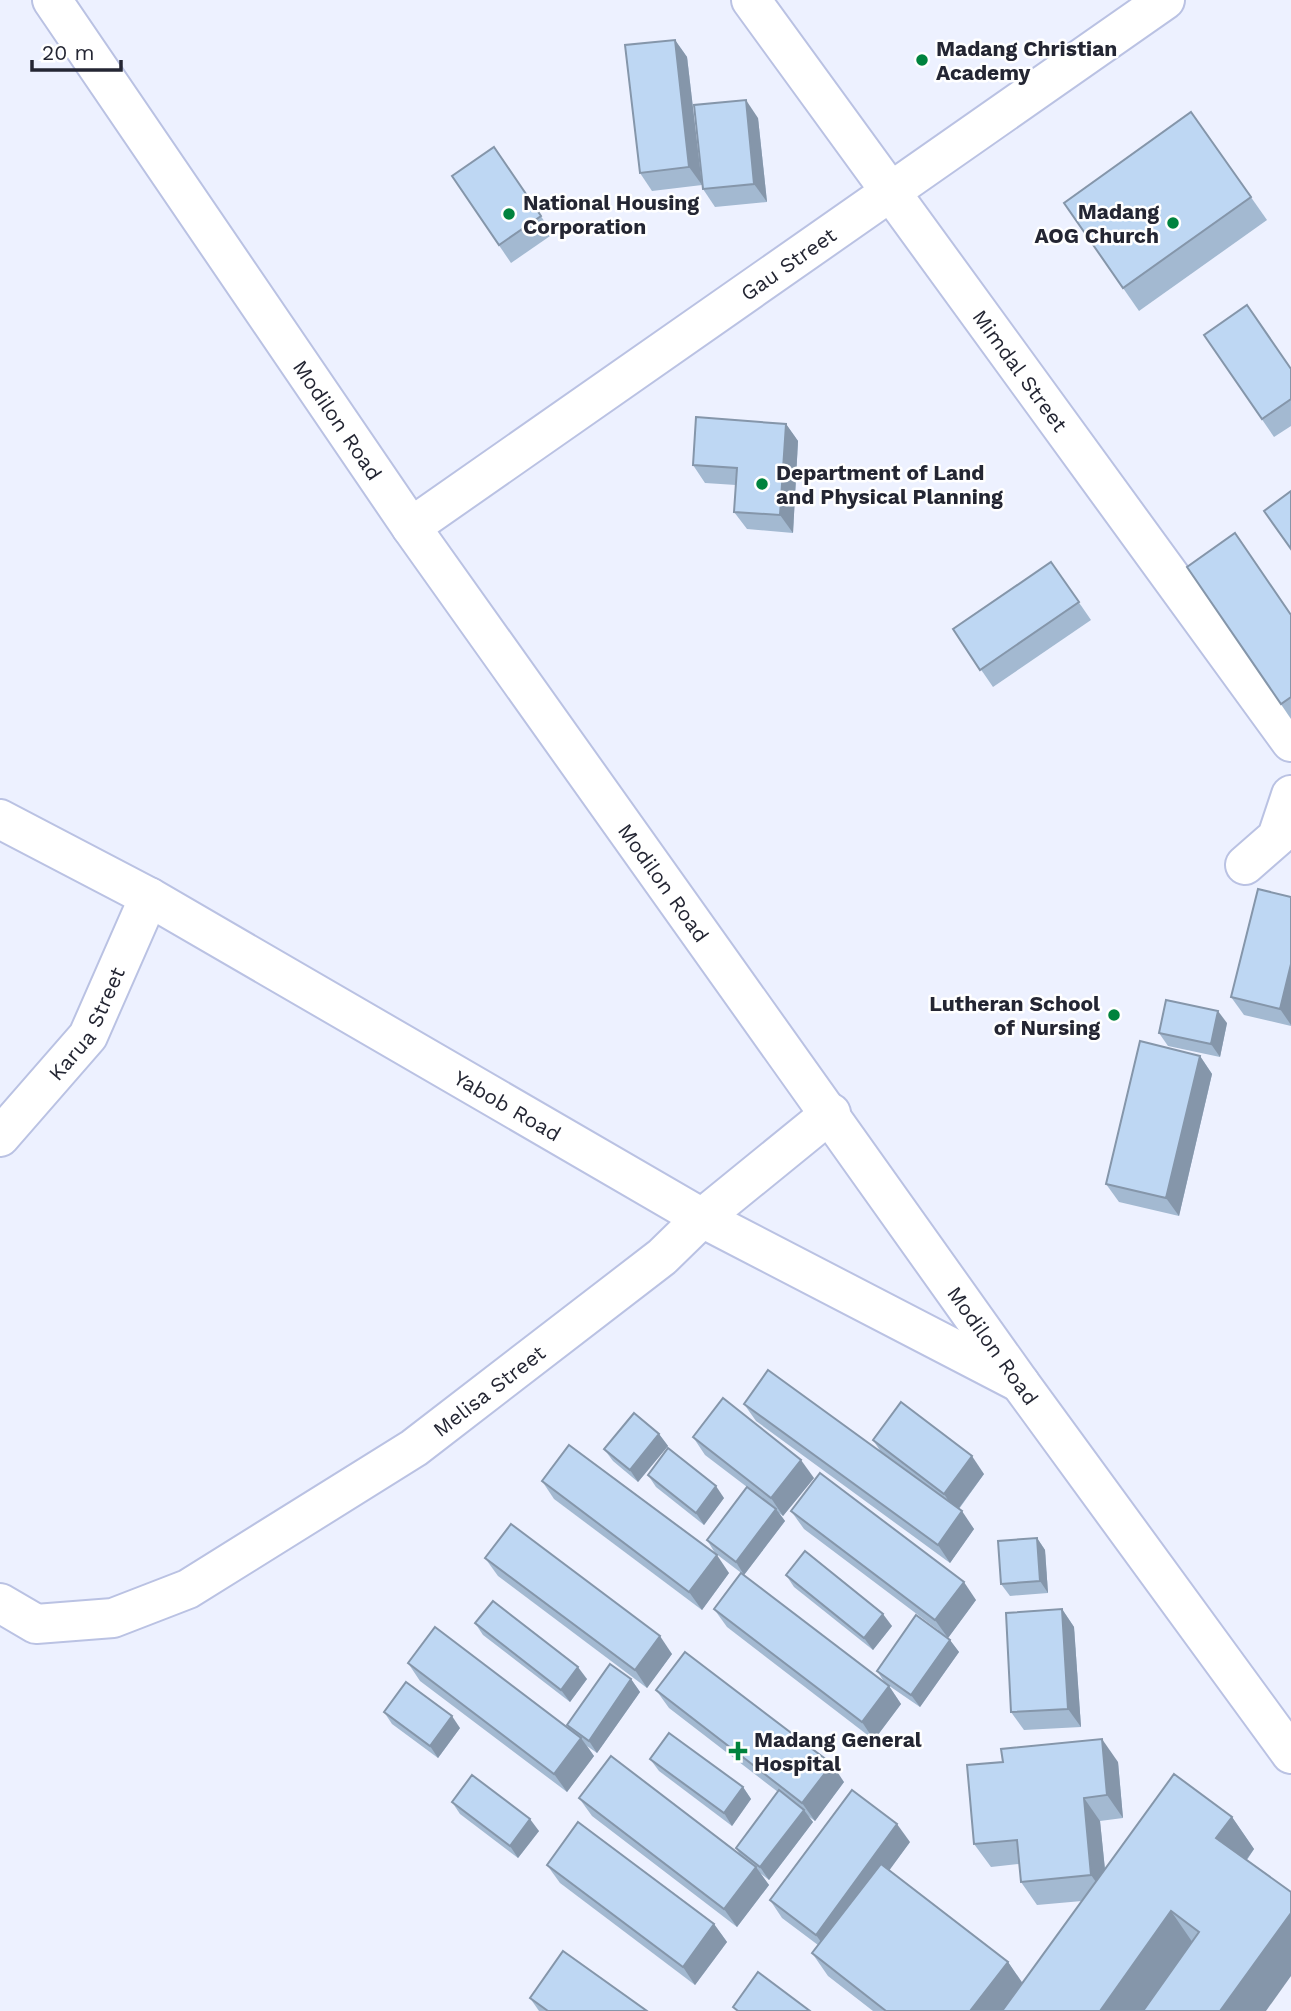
<svg xmlns="http://www.w3.org/2000/svg" width="1291" height="2011" font-family="'Work Sans',sans-serif">
<style>
.lines{fill:none;stroke-linecap:round;stroke-linejoin:round}
.minor-casing{stroke:#bac2e3;stroke-width:42}
.major-casing{stroke:#bac2e3;stroke-width:42}
.minor{stroke:#fff;stroke-width:38}
.major{stroke:#fff;stroke-width:38}
.wall{fill:#a3b9d1}
.shaded-wall{fill:#8596aa}
.building{fill:#bed7f3;stroke:#8596aa;stroke-width:2}
.poi-dot{fill:#00833e;stroke:#fff;stroke-width:2.5}
.labels{text-anchor:middle;dominant-baseline:central;stroke-width:5;stroke-linejoin:round;paint-order:stroke}
.poi-label{font-size:21px;font-weight:bold;fill:#242633;stroke:#fff;text-anchor:start}
.street-label{font-size:21px;fill:#242633;stroke:#fff}
</style>
<rect width="100%" height="100%" fill="#edf1ff"/>
<g class="lines">
<!-- minor casing -->
<g class="minor-casing">
<g id="minor">
<path id="s1" d="M751,0L1291,742"/>
<path id="s2" d="M411,527L1165,0"/>
<path id="s3" d="M0,819L149,897L702,1218L1020,1383"/>
<polyline points="1245,865 1277,837 1291,795"/>
<path id="s4" d="M0,1137L88,1036L149,897"/>
<path id="s5" d="M0,1603L36,1624L113,1618L188,1589L414,1448L662,1257L702,1218L831,1113"/>
</g>
</g>
<!-- major casing -->
<g class="major-casing">
<g id="major">
<path id="s6" d="M52,0L411,527L1020,1383L1291,1754"/>
</g>
</g>
<!-- minor -->
<use href="#minor" class="minor"/>
<!-- major -->
<use href="#major" class="major"/>
</g>
<!-- wall -->
<g class="wall">
<polygon points="675,40 687,57 702,185 652,191 640,173"/>
<polygon points="1191,112 1267,220 1139,311 1064,203"/>
<polygon points="758,118 767,202 715,207 703,189"/>
<polygon points="494,147 553,234 511,263 452,176"/>
<polygon points="1204,335 1291,369 1291,426 1274,437"/>
<polygon points="786,424 798,441 793,533 747,529 734,512 736,485 705,483 693,465"/>
<polygon points="1051,562 1091,620 993,687 953,629"/>
<polygon points="1187,567 1291,615 1291,719"/>
<polygon points="1291,897 1291,1026 1244,1015 1231,997"/>
<polygon points="1227,1023 1220,1057 1168,1046 1159,1033"/>
<polygon points="1200,1056 1212,1074 1179,1216 1119,1202 1106,1184"/>
<polygon points="744,1404 881,1452 873,1440 984,1474 959,1509 974,1529 950,1563 756,1421"/>
<polygon points="659,1434 668,1446 638,1482 613,1461 604,1449"/>
<polygon points="693,1437 814,1478 783,1516 779,1513 785,1521 744,1575 715,1553 707,1540 747,1487 705,1455"/>
<polygon points="648,1475 724,1498 704,1525 656,1487"/>
<polygon points="542,1481 729,1573 702,1610 554,1499"/>
<polygon points="791,1511 976,1600 948,1638 959,1652 920,1707 885,1683 877,1671 938,1630 804,1529"/>
<polygon points="1037,1538 1045,1550 1048,1593 1010,1596 1001,1584"/>
<polygon points="485,1558 672,1654 647,1688 498,1576"/>
<polygon points="786,1575 892,1626 873,1650 794,1587"/>
<polygon points="714,1609 889,1686 901,1704 874,1740 727,1627"/>
<polygon points="1062,1609 1074,1627 1081,1727 1024,1730 1011,1712"/>
<polygon points="475,1623 587,1679 570,1702 483,1635"/>
<polygon points="408,1663 569,1729 567,1725 631,1679 640,1692 597,1753 587,1746 594,1756 567,1792 420,1681"/>
<polygon points="656,1690 844,1782 815,1821 808,1816 813,1822 769,1880 760,1873 769,1885 737,1927 592,1816 579,1798 741,1856 736,1848 778,1792 669,1708"/>
<polygon points="384,1712 460,1728 438,1758 392,1724"/>
<polygon points="650,1759 743,1787 751,1799 732,1826 659,1771"/>
<polygon points="1118,1762 1123,1818 1100,1821 1105,1870 1232,1817 1254,1849 1247,1860 1266,2011 873,2011 828,1976 812,1953 818,1945 782,1918 770,1900 910,1842 889,1870 1008,1962 1022,1983 1082,1901 1037,1905 1021,1882 1019,1864 991,1867 974,1844"/>
<polygon points="452,1802 539,1831 518,1858 460,1814"/>
<polygon points="547,1865 714,1924 727,1942 695,1985 560,1883"/>
<polygon points="530,1998 647,2011 539,2011"/>
</g>
<!-- shaded-wall -->
<g class="shaded-wall">
<polygon points="675,40 687,57 702,185 689,167"/>
<polygon points="746,100 758,118 767,202 754,184"/>
<polygon points="786,424 798,441 793,533 780,515"/>
<polygon points="1291,964 1291,1025 1280,1009"/>
<polygon points="1218,1011 1227,1023 1220,1057 1211,1044"/>
<polygon points="1200,1056 1212,1074 1179,1216 1166,1198"/>
<polygon points="659,1434 668,1446 638,1482 630,1470"/>
<polygon points="972,1456 984,1474 956,1512 944,1494"/>
<polygon points="801,1460 814,1478 783,1516 771,1498"/>
<polygon points="716,1486 724,1498 704,1525 696,1513"/>
<polygon points="776,1509 785,1521 744,1575 736,1562"/>
<polygon points="962,1511 974,1529 950,1563 938,1545"/>
<polygon points="1037,1538 1045,1550 1048,1593 1040,1581"/>
<polygon points="717,1555 729,1573 702,1610 689,1592"/>
<polygon points="964,1582 976,1600 948,1638 935,1620"/>
<polygon points="1062,1609 1074,1627 1081,1727 1068,1709"/>
<polygon points="883,1614 892,1626 873,1650 864,1638"/>
<polygon points="660,1636 672,1654 647,1688 635,1670"/>
<polygon points="950,1640 959,1652 920,1707 911,1695"/>
<polygon points="578,1667 587,1679 570,1702 561,1690"/>
<polygon points="631,1679 640,1692 597,1753 589,1741"/>
<polygon points="889,1686 901,1704 874,1740 862,1722"/>
<polygon points="452,1716 460,1728 438,1758 430,1746"/>
<polygon points="581,1738 594,1756 567,1792 554,1774"/>
<polygon points="1102,1739 1118,1762 1123,1818 1107,1795"/>
<polygon points="832,1764 844,1782 815,1821 802,1803"/>
<polygon points="743,1787 751,1799 732,1826 724,1813"/>
<polygon points="1084,1798 1100,1821 1108,1899 1091,1875"/>
<polygon points="804,1810 813,1822 769,1880 760,1867"/>
<polygon points="1232,1817 1254,1849 1239,1870 1216,1838"/>
<polygon points="530,1819 539,1831 518,1858 510,1846"/>
<polygon points="897,1824 910,1842 829,1953 816,1935"/>
<polygon points="756,1867 769,1885 737,1927 724,1909"/>
<polygon points="1171,1911 1193,1943 1146,2011 1100,2011"/>
<polygon points="1291,1913 1291,1976 1266,2011 1219,2011"/>
<polygon points="714,1924 727,1942 695,1985 683,1967"/>
<polygon points="1008,1962 1024,1985 1004,2011 970,2011"/>
</g>
<!-- building -->
<g class="building">
<polygon points="675,40 689,167 640,173 625,45"/>
<polygon points="746,100 754,184 703,189 694,105"/>
<polygon points="1191,112 1251,197 1123,288 1064,203"/>
<polygon points="494,147 541,216 499,245 452,176"/>
<polygon points="1247,305 1291,369 1291,399 1262,419 1204,335"/>
<polygon points="696,417 786,424 780,515 734,512 737,468 693,465"/>
<polygon points="1291,491 1291,549 1264,511"/>
<polygon points="1235,533 1291,615 1291,697 1281,704 1187,567"/>
<polygon points="1051,562 1079,602 980,670 953,629"/>
<polygon points="1258,889 1291,897 1291,964 1280,1009 1231,997"/>
<polygon points="1166,1000 1218,1011 1211,1044 1159,1033"/>
<polygon points="1140,1041 1200,1056 1166,1198 1106,1184"/>
<polygon points="768,1370 962,1511 938,1545 744,1404"/>
<polygon points="723,1398 801,1460 771,1498 693,1437"/>
<polygon points="901,1402 972,1456 944,1494 873,1440"/>
<polygon points="634,1413 659,1434 630,1470 604,1449"/>
<polygon points="569,1445 717,1555 689,1592 542,1481"/>
<polygon points="668,1448 716,1486 696,1513 648,1475"/>
<polygon points="820,1473 964,1582 935,1620 791,1511"/>
<polygon points="747,1487 776,1509 736,1562 707,1540"/>
<polygon points="511,1524 660,1636 635,1670 485,1558"/>
<polygon points="1037,1538 1040,1581 1001,1584 998,1541"/>
<polygon points="805,1551 883,1614 864,1638 786,1575"/>
<polygon points="741,1573 889,1686 862,1722 714,1609"/>
<polygon points="493,1601 578,1667 561,1690 475,1623"/>
<polygon points="1062,1609 1068,1709 1011,1712 1006,1613"/>
<polygon points="916,1615 950,1640 911,1695 877,1671"/>
<polygon points="435,1627 581,1738 554,1774 408,1663"/>
<polygon points="685,1652 832,1764 802,1803 656,1690"/>
<polygon points="610,1664 631,1679 589,1741 567,1725"/>
<polygon points="406,1682 452,1716 430,1746 384,1712"/>
<polygon points="669,1733 743,1787 724,1813 650,1759"/>
<polygon points="1102,1739 1107,1795 1084,1798 1091,1875 1021,1882 1017,1840 974,1844 967,1765 1003,1762 1001,1749"/>
<polygon points="611,1756 756,1867 724,1909 579,1798"/>
<polygon points="1174,1774 1232,1817 1216,1838 1291,1892 1291,1913 1220,2011 1143,2011 1199,1932 1171,1911 1100,2011 1002,2011"/>
<polygon points="472,1775 530,1819 510,1846 452,1802"/>
<polygon points="779,1790 804,1810 760,1867 736,1848"/>
<polygon points="852,1790 897,1824 816,1935 770,1900"/>
<polygon points="578,1822 714,1924 683,1967 547,1865"/>
<polygon points="881,1864 1008,1962 970,2011 886,2011 812,1953"/>
<polygon points="563,1951 647,2011 548,2011 530,1998"/>
<polygon points="758,1972 810,2011 738,2011 733,2007"/>
</g>
<!-- markers -->
<g class="poi-dot">
<circle cx="922" cy="60" r="7"/>
<circle cx="509" cy="214" r="7"/>
<circle cx="1173" cy="223" r="7"/>
<circle cx="762" cy="484" r="7"/>
<circle cx="1114" cy="1015" r="7"/>
<path d="M734.5 1740.5h7v7h7v7h-7v7h-7v-7h-7v-7h7z"/>
</g>
<g class="labels">
<!-- poi labels -->
<g class="poi-label">
<text x="936" y="48">Madang Christian<tspan x="936" dy="24">Academy</tspan></text>
<text x="523" y="202">National Housing<tspan x="523" dy="24">Corporation</tspan></text>
<text x="1159" y="211" text-anchor="end">Madang<tspan x="1159" dy="24">AOG Church</tspan></text>
<text x="776" y="472">Department of Land<tspan x="776" dy="24">and Physical Planning</tspan></text>
<text x="1100" y="1003" text-anchor="end">Lutheran School<tspan x="1100" dy="24">of Nursing</tspan></text>
<text x="754" y="1739">Madang General<tspan x="754" dy="24">Hospital</tspan></text>
</g>
<!-- street labels -->
<g class="street-label">
<text stroke="none"><textPath href="#s2" startOffset="460">Gau Street</textPath></text>
<text stroke="none"><textPath href="#s1" startOffset="458">Mimdal Street</textPath></text>
<text stroke="none"><textPath href="#s6" startOffset="508">Modilon Road</textPath></text>
<text stroke="none"><textPath href="#s6" startOffset="1074">Modilon Road</textPath></text>
<text stroke="none"><textPath href="#s4" startOffset="144">Karua Street</textPath></text>
<text stroke="none"><textPath href="#s3" startOffset="583">Yabob Road</textPath></text>
<text stroke="none"><textPath href="#s6" startOffset="1642">Modilon Road</textPath></text>
<text stroke="none"><textPath href="#s5" startOffset="560">Melisa Street</textPath></text>
</g>
</g>
<!-- scale -->
<path d="M32 60v10h89v-10" fill="none" stroke="#242633" stroke-width="3.5"/>
<text x="42" y="60" font-size="21" fill="#242633" stroke="#ffffff" stroke-width="5" paint-order="stroke">20 m</text>
</svg>
